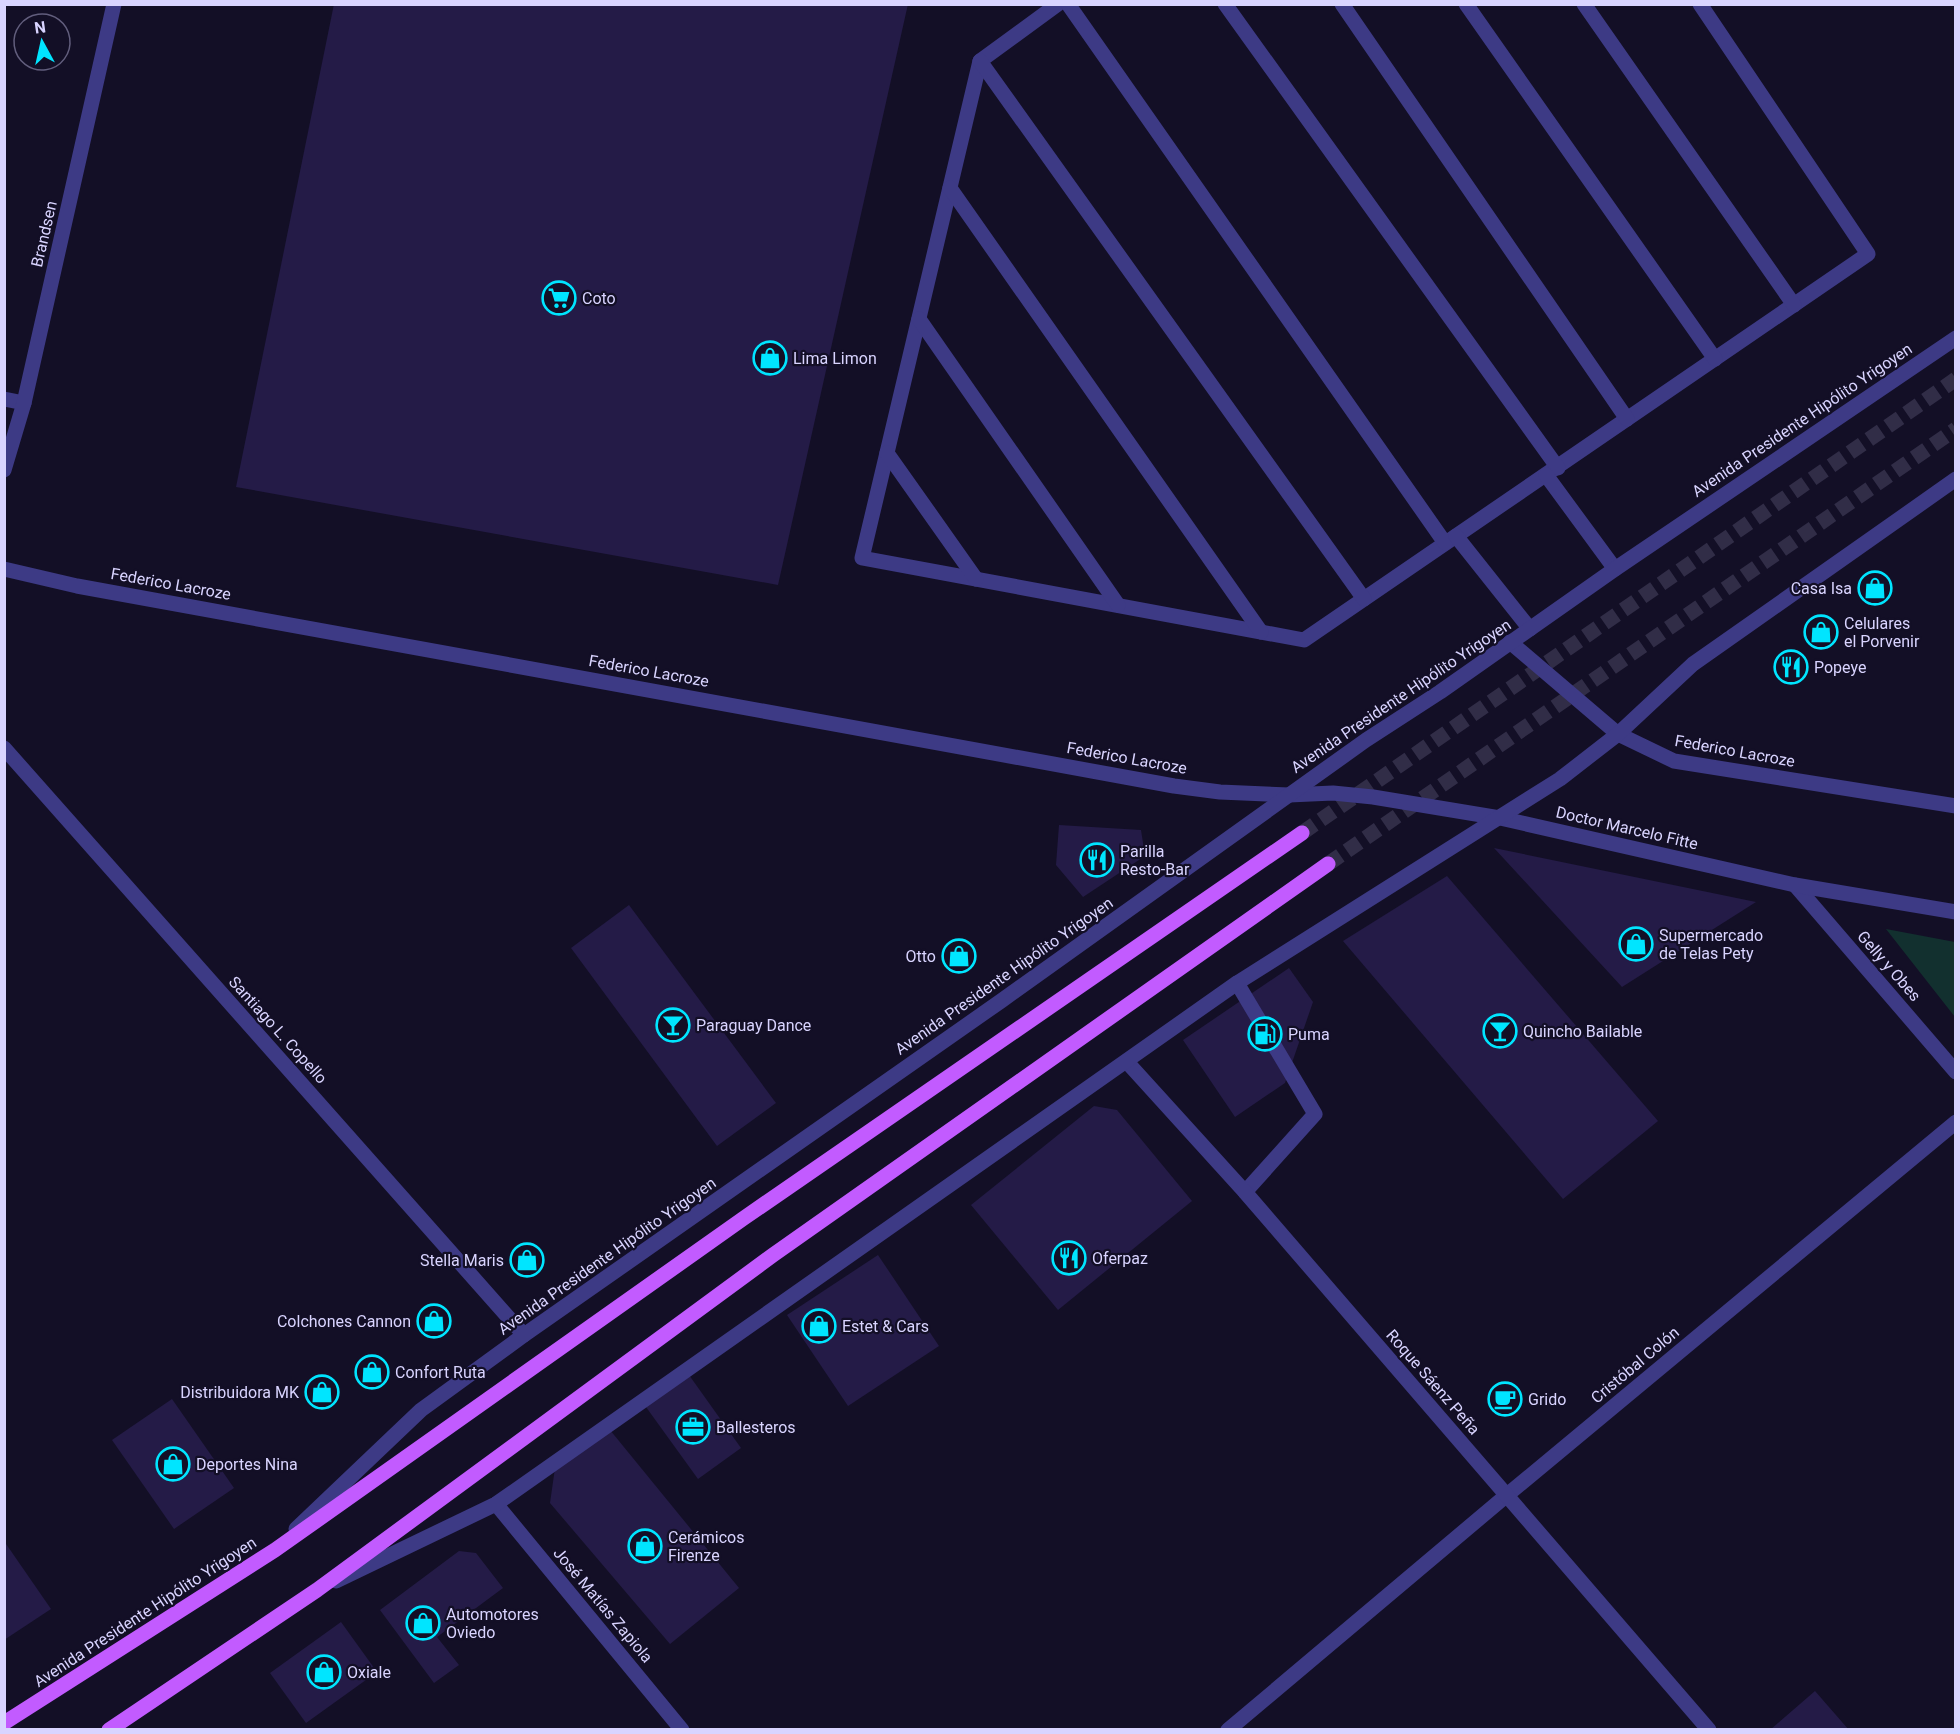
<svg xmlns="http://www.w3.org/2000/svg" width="1960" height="1734" font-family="Roboto,sans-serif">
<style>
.green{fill:#12302f}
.building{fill:#241b47}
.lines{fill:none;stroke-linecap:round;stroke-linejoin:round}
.primary-tunnel{stroke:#312d47;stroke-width:15;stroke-dasharray:15 8;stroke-linecap:butt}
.service{stroke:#3d3a85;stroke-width:15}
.minor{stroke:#3d3a85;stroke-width:15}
.tertiary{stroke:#3d3a85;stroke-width:15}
.primary{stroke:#c25bff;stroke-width:15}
.labels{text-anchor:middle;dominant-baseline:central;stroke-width:4.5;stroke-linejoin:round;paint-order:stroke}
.street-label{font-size:16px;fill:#d9d4ff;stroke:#130f26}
.poi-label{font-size:16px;fill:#d9d4ff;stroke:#130f26;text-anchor:start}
</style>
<rect width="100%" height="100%" fill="#130f26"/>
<!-- green -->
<polygon class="green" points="1886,929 1955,942 1955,1017"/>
<!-- building -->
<g class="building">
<polygon points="334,4 908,4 778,585 236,487"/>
<polygon points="1059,825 1141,830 1145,856 1083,897 1056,865"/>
<polygon points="1494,848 1756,902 1622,987"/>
<polygon points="1447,876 1658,1121 1563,1199 1343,941"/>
<polygon points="629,905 776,1103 717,1146 571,948"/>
<polygon points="1289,968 1313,1002 1285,1083 1235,1117 1183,1040"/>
<polygon points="1094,1106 1117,1110 1192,1201 1058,1310 971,1205"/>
<polygon points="878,1255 939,1346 848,1406 787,1315"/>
<polygon points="689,1375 741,1448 698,1479 646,1407"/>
<polygon points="172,1399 234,1488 174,1529 112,1440"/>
<polygon points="610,1430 739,1588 670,1644 550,1503 555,1468"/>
<polygon points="4,1541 51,1609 4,1640"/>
<polygon points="459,1551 476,1553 503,1588 437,1637 459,1665 434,1683 380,1610"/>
<polygon points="341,1622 377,1672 306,1723 270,1673"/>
<polygon points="1815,1691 1849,1730 1770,1730"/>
</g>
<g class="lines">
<!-- primary-tunnel -->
<g class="primary-tunnel">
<polyline points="1302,833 1956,379"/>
<polyline points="1328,864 1956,429"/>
</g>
<!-- service -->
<g class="service">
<polyline points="1058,4 980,61 862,558 1304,640 1868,254 1700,4"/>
<polyline points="1068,4 1445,543"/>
<polyline points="1225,4 1558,468"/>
<polyline points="1342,4 1627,419"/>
<polyline points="1466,4 1715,359"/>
<polyline points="1584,4 1794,305"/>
<polyline points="980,61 1364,599"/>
<polyline points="950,188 1261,632"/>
<polyline points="919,319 1118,605"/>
<polyline points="887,453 976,579"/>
<polyline points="1546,475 1615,569"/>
<polyline points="1456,536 1530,629"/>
<polyline points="1237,983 1315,1114 1245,1192"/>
</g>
<!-- minor -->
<g class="minor">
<polyline points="4,399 24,403"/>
<polyline points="4,569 77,586 1174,786 1220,792 1289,795"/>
<polyline points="1795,885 1956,1072"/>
<polyline points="496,1504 682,1730"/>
<polyline points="1228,1730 1507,1495 1956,1122"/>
</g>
<!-- tertiary -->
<g class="tertiary">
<polyline points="4,470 24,403 114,4"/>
<polyline points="1510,642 1618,734 1674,761 1956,806"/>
<polyline points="4,748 524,1335"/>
<polyline points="1289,795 1333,793 1373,797 1500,818 1795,885 1956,912"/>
<polyline points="1127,1062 1245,1192 1709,1730"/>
<polyline points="296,1529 421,1410 524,1335 1001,1001 1366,740 1440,692 1615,569 1956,338"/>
<polyline points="336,1581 496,1504 1237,983 1560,779 1618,734 1693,664 1956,479"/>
</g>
<!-- primary -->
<g class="primary">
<polyline points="4,1723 275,1550 744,1218 1302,833"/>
<polyline points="109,1730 317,1590 773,1255 1328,864"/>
</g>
</g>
<!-- icons -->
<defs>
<g id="supermarket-ring" transform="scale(1.725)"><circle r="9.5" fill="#130f26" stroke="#00e5ff" stroke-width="1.5"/><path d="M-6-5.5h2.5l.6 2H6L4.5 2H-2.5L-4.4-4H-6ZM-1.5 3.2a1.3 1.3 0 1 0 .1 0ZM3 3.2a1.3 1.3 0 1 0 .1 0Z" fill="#00e5ff"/></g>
<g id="shop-ring" transform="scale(1.725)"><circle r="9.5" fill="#130f26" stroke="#00e5ff" stroke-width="1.5"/><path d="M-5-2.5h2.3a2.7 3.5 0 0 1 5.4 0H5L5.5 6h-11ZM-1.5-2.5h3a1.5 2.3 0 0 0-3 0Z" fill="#00e5ff"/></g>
<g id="restaurant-ring" transform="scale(1.725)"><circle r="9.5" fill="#130f26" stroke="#00e5ff" stroke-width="1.5"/><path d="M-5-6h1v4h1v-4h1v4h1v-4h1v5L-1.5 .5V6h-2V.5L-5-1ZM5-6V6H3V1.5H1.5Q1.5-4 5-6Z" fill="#00e5ff"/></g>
<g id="bar-ring" transform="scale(1.725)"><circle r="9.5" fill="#130f26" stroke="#00e5ff" stroke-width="1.5"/><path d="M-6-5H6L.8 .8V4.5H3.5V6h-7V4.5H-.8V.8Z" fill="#00e5ff"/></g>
<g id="fuel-ring" transform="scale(1.725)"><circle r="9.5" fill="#130f26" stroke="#00e5ff" stroke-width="1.5"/><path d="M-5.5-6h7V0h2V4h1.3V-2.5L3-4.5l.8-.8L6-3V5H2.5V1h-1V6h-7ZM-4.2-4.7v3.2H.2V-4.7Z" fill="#00e5ff"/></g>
<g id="cafe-ring" transform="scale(1.725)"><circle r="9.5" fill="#130f26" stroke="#00e5ff" stroke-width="1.5"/><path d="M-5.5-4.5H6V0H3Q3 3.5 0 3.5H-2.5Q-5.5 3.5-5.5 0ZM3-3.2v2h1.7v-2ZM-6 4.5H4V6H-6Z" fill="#00e5ff"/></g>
<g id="office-ring" transform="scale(1.725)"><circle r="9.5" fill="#130f26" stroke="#00e5ff" stroke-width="1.5"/><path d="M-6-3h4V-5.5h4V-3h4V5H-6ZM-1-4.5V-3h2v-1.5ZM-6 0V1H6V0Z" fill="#00e5ff"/></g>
</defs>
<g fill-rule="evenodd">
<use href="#supermarket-ring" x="559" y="298"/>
<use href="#shop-ring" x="770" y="358"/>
<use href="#shop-ring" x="1875" y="588"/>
<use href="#shop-ring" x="1821" y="632"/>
<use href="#restaurant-ring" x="1791" y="667"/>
<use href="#restaurant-ring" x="1097" y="860"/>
<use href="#shop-ring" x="1636" y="944"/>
<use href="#shop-ring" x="959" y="956"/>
<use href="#bar-ring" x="673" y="1025"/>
<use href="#bar-ring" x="1500" y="1031"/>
<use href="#fuel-ring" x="1265" y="1034"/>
<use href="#restaurant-ring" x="1069" y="1258"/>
<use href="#shop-ring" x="527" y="1260"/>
<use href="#shop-ring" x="434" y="1321"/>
<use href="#shop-ring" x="819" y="1326"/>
<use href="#shop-ring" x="372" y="1372"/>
<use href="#shop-ring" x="322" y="1392"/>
<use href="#cafe-ring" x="1505" y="1399"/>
<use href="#office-ring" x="693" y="1427"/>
<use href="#shop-ring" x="173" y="1464"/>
<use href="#shop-ring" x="645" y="1546"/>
<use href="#shop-ring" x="423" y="1623"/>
<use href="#shop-ring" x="324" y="1672"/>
</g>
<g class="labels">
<!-- street labels -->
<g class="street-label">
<text transform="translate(44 234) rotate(-77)">Brandsen</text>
<text transform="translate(1802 420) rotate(-34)">Avenida Presidente Hipólito Yrigoyen</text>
<text transform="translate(171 584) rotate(10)">Federico Lacroze</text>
<text transform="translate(649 671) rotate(10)">Federico Lacroze</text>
<text transform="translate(1401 696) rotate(-34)">Avenida Presidente Hipólito Yrigoyen</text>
<text transform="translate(1735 751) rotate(10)">Federico Lacroze</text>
<text transform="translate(1127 758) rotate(10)">Federico Lacroze</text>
<text transform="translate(1627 828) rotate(13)">Doctor Marcelo Fitte</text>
<text transform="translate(1889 966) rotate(49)">Gelly y Obes</text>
<text transform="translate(1004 976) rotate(-35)">Avenida Presidente Hipólito Yrigoyen</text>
<text transform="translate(278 1030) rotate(48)">Santiago L. Copello</text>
<text transform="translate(607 1256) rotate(-35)">Avenida Presidente Hipólito Yrigoyen</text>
<text transform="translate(1635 1365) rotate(-40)">Cristóbal Colón</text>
<text transform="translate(1433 1382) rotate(49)">Roque Sáenz Peña</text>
<text transform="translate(603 1605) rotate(50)">José Matías Zapiola</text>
<text transform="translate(145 1612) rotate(-33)">Avenida Presidente Hipólito Yrigoyen</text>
</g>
<!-- poi labels -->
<g class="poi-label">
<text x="582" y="298">Coto</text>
<text x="793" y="358">Lima Limon</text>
<text x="1852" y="588" text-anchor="end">Casa Isa</text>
<text x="1844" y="623">Celulares<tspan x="1844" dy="18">el Porvenir</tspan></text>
<text x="1814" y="667">Popeye</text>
<text x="1120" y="851">Parilla<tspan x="1120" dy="18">Resto-Bar</tspan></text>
<text x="1659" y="935">Supermercado<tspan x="1659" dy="18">de Telas Pety</tspan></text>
<text x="936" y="956" text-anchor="end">Otto</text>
<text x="696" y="1025">Paraguay Dance</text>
<text x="1523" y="1031">Quincho Bailable</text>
<text x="1288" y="1034">Puma</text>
<text x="1092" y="1258">Oferpaz</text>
<text x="504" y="1260" text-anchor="end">Stella Maris</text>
<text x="411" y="1321" text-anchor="end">Colchones Cannon</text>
<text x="842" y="1326">Estet &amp; Cars</text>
<text x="395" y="1372">Confort Ruta</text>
<text x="299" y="1392" text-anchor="end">Distribuidora MK</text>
<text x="1528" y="1399">Grido</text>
<text x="716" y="1427">Ballesteros</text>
<text x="196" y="1464">Deportes Nina</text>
<text x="668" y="1537">Cerámicos<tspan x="668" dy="18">Firenze</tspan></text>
<text x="446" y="1614">Automotores<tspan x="446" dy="18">Oviedo</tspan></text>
<text x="347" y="1672">Oxiale</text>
</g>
</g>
<!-- border -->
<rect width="1960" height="1734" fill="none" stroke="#d9d4ff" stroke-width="12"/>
<!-- north arrow -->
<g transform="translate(42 42) rotate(352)"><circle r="28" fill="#130f26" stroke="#625e7d" stroke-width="1.5"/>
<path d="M0-4.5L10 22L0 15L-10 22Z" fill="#00e5ff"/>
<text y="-9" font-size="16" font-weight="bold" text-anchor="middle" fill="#d9d4ff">N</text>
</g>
</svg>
